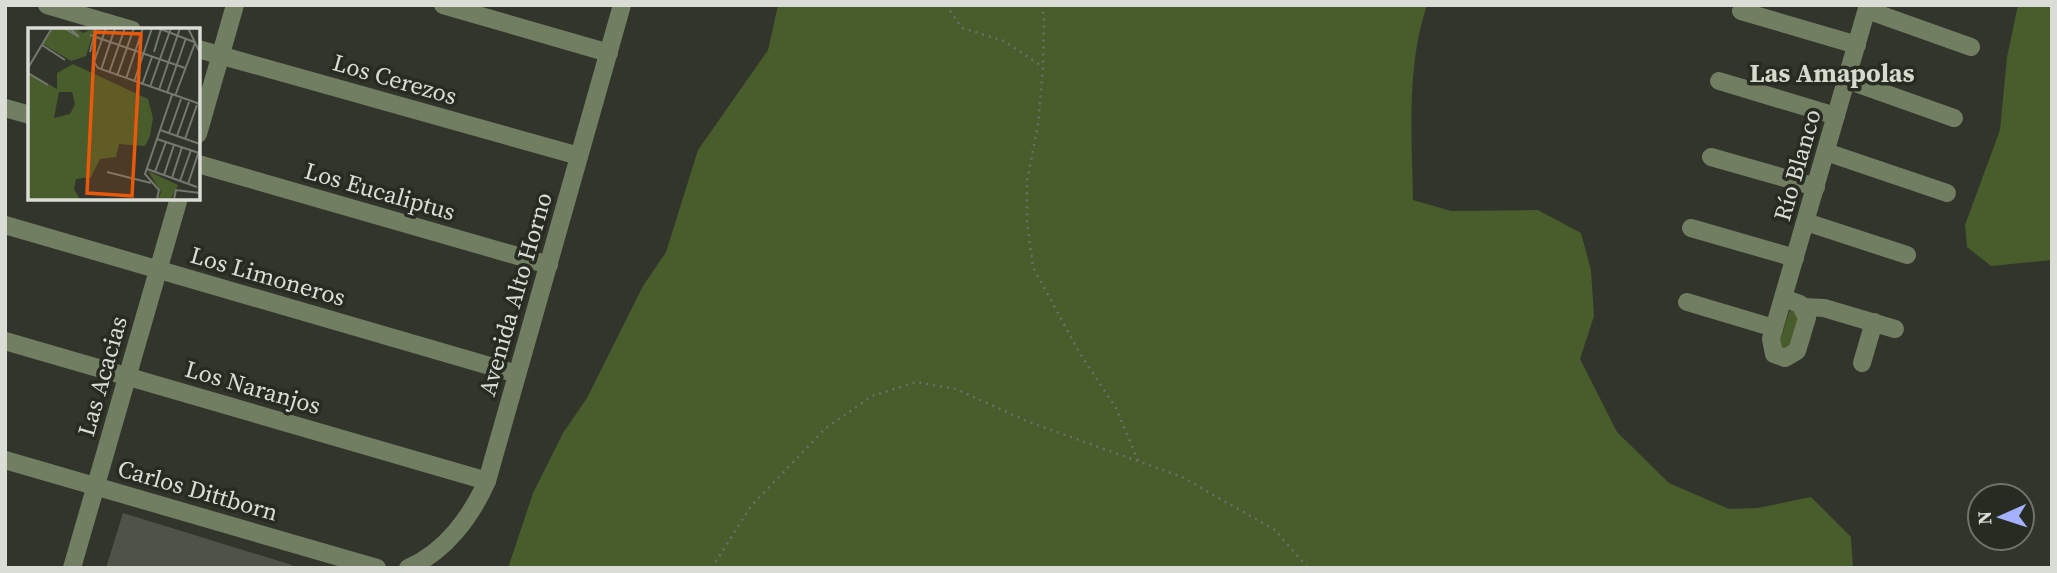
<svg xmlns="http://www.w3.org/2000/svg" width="2057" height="573" font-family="'Source Serif 4',serif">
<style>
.green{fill:#495c2b}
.building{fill:#4e5347}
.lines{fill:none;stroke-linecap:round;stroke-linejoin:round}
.path{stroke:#6b6f66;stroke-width:2.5;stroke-dasharray:2 5;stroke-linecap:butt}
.minor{stroke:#727e61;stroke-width:18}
.labels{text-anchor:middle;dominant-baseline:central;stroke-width:7;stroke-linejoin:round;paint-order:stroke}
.street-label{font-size:24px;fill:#daddd6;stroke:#272b21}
.neighbourhood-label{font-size:26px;font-weight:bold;fill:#d4dacc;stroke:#272b21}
.inset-road{fill:none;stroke:#75786f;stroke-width:2}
.view{fill:#e8590c;fill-opacity:0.15;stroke:#e8590c;stroke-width:3.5}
.inset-edge{fill:none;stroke:#daddd6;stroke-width:3.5}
</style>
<rect width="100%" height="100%" fill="#31352b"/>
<!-- green -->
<g class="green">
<path d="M778,5H1427C1406,67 1412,136 1413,200L1451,211L1538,210L1581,233L1591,270L1594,316L1580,359L1617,432L1669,483L1729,509L1758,508L1811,497L1851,537L1853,568H508L533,493L563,433L587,398L643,286L666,252L698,150L768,50Z"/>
<polygon points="2018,5 2052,5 2052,260 1991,266 1967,247 1965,225 2000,130 2007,57"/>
<polygon points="1793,309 1800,314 1793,343 1784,352 1779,344 1789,312"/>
</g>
<!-- building -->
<polygon class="building" points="123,513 292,565 292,568 106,568"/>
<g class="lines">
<!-- path -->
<g class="path">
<polyline points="946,5 962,28 1004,41 1043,67"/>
<polyline points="1041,5 1044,16 1043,67 1038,125 1027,181 1027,223 1033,267 1079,352 1116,408 1139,463"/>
<polyline points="712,568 751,506 826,428 872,396 916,382 956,389 1029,422 1182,477 1275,530 1308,568"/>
</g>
<!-- minor -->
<g class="minor">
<polyline points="47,5 132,30"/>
<polyline points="443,5 609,53"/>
<polyline points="1867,10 1971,47"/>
<polyline points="1741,11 1857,45"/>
<polyline points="198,49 579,156"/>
<polyline points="1847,80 1954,118"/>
<polyline points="1719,81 1836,116"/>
<polyline points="5,108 30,115"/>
<polyline points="198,134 235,5"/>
<polyline points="1826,152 1947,193"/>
<polyline points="1711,157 1816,187"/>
<polyline points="198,164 549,265"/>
<polyline points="1806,222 1907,255"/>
<polyline points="5,225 517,374"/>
<polyline points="1691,228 1795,258"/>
<polyline points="1783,298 1800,304 1807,318 1797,351 1785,358 1774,354 1771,339 1868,5"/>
<polyline points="1687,302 1774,328"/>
<polyline points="1804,307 1824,308 1895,329"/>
<polyline points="5,341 487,481"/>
<polyline points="1862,363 1874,322"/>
<polyline points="5,460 377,568"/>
<polyline points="72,568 179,198"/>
<path d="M408,568C445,552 471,517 487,481L622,5"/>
</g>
</g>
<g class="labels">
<!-- street labels -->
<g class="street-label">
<text transform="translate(395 79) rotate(16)">Los Cerezos</text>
<text transform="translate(1797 165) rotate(-74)">Río Blanco</text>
<text transform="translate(380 191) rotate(16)">Los Eucaliptus</text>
<text transform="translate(268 276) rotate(16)">Los Limoneros</text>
<text transform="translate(515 294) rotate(-74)">Avenida Alto Horno</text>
<text transform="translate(102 376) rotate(-74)">Las Acacias</text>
<text transform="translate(253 387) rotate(16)">Los Naranjos</text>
<text transform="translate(198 490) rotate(16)">Carlos Dittborn</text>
</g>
<!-- neighbourhood labels -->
<g class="neighbourhood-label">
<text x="1832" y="73">Las Amapolas</text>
</g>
</g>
<!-- overview -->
<g transform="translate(28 28)">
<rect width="172" height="172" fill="#31352b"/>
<path d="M25,0H47L55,5L67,0L58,28L43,33L15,16ZM45,36L120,71L125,90L122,108L117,118L91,116L88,129L72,131L63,149L48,151L46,161L52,171H0V44L29,61V45ZM31,64H44L47,76L42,86L26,90ZM120,143L150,157L143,171H130L133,164Z" fill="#495c2b" fill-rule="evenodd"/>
<path class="inset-road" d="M36,0L51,9L42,0M78,0L66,34L70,40L172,76M130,0L166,14M160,0L172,25M62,7L157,40M14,17L37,32M62,24L68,0M126,24L133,1M0,40L24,0M73,42L87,0M0,45L20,57M81,45L97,0M89,48L106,0M98,51L115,0M106,54L124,0M114,57L124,29M122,59L143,0M131,62L152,0M139,65L158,10M147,68L167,15M132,102L172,116M141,105L153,71M149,108L161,74M129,111L171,125M157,111L169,77M119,141L169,159M79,144L123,155M127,144L138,114M136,147L146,117M144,150L154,119M152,153L163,122M160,156L171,123M129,171L131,162L117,146L144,67M146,171L148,162L172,165"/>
<path class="view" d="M67,4L113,6L104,168L59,165Z"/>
<rect width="172" height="172" class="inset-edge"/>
</g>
<!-- border -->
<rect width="2057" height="573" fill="none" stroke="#daddd6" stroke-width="14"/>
<!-- north arrow -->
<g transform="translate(2001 517) rotate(267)"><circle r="33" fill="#272b21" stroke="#6f7269" stroke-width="2"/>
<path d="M0-5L12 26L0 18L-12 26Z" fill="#a5b1fc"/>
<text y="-10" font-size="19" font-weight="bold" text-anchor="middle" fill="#daddd6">N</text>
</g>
</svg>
